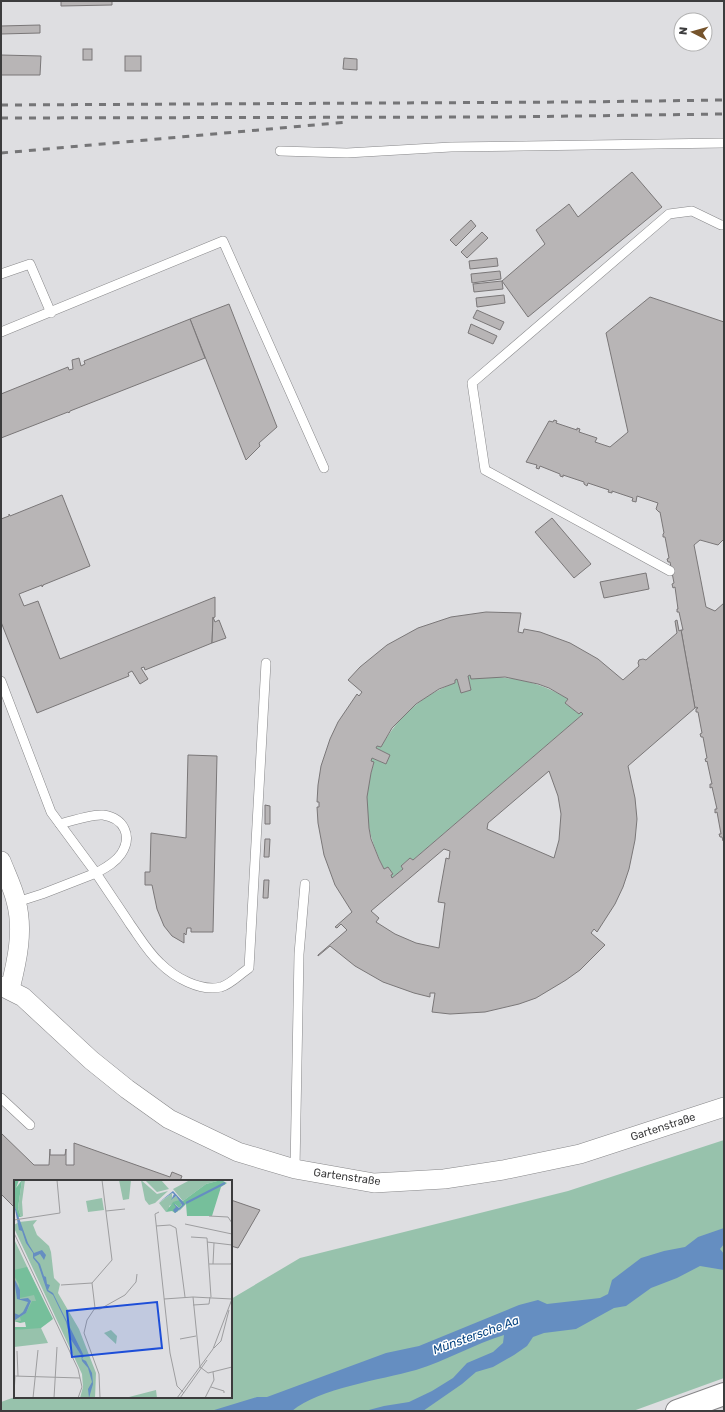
<svg xmlns="http://www.w3.org/2000/svg" width="725" height="1412" font-family="Rubik,sans-serif">
<style>
.green{fill:#97c2ac}
.water{fill:#658ec1}
.building{fill:#b8b5b6;stroke:#7a7778;fill-rule:evenodd}
.lines{fill:none;stroke-linecap:round;stroke-linejoin:round}
.lane-casing{stroke:#878789;stroke-width:10}
.street-casing{stroke:#878789;stroke-width:20}
.secondary-casing{stroke:#878789;stroke-width:24}
.lane{stroke:#fff;stroke-width:9}
.street{stroke:#fff;stroke-width:19}
.secondary{stroke:#fff;stroke-width:22}
.rail{stroke:#757577;stroke-width:3;stroke-dasharray:7 7;stroke-linecap:butt}
.labels{text-anchor:middle;dominant-baseline:central;stroke-width:3;stroke-linejoin:round;paint-order:stroke}
.street-label{font-size:11px;fill:#3c3c3d;stroke:#fff}
.water-label{font-size:12px;font-style:italic;fill:#074482;stroke:#fff}
.inset-river{fill:none;stroke:#658ec1;stroke-width:2}
.inset-road{fill:none;stroke:#9d9d9f;stroke-width:1}
.view{fill:#1d4ed8;fill-opacity:0.15;stroke:#1d4ed8;stroke-width:2}
.inset-edge{fill:none;stroke:#3c3c3d;stroke-width:2}
</style>
<rect width="100%" height="100%" fill="#dedee1"/>
<!-- green -->
<g class="green">
<path d="M470,675C507,677 535,679 568,699L565,703L579,714L581,712L583,714L413,860L410,858L401,866L403,869L392,878L391,875L393,874L388,867L384,869C366,832 361,803 374,763L371,761L372,758L386,764L390,755L376,748L377,746L381,747C398,717 422,695 455,683V680L457,679L461,693L471,690L468,676Z"/>
<polygon points="724,1140 724,1378 633,1411 1,1411 1,1402 15,1397 231,1397 231,1299 300,1258 568,1191"/>
</g>
<!-- water -->
<path class="water" d="M724,1228V1244L720,1249L724,1254V1270L700,1266L677,1278L651,1288L626,1306L614,1308L576,1329L544,1333L533,1337L527,1346L514,1355L493,1367L476,1372L462,1384L423,1411H365L384,1406L409,1402L432,1391L453,1378L467,1363L493,1352L503,1343L504,1335C474,1344 446,1361 416,1370C380,1380 320,1388 292,1411H211L257,1397H267L386,1353L419,1346L519,1305L538,1300L547,1304L600,1298L608,1294L612,1280L641,1258L664,1251L685,1247L698,1237Z"/>
<!-- building -->
<g class="building">
<polygon points="61,1 112,1 112,5 61,6"/>
<polygon points="40,25 40,33 1,34 1,26"/>
<rect x="83" y="49" width="9" height="11"/>
<polygon points="1,55 41,56 40,75 1,75"/>
<rect x="125" y="56" width="16" height="15"/>
<polygon points="344,58 357,59 357,70 343,69"/>
<polygon points="632,172 662,207 528,317 502,281 545,244 536,230 569,204 578,217"/>
<polygon points="471,220 476,226 456,246 450,240"/>
<polygon points="482,232 488,238 467,258 461,252"/>
<polygon points="497,258 498,266 470,269 469,261"/>
<polygon points="500,271 501,279 472,283 471,274"/>
<polygon points="502,281 503,289 474,292 473,284"/>
<polygon points="504,295 505,303 477,307 476,298"/>
<polygon points="650,297 724,322 724,539 718,545 700,540 694,545 706,607 715,611 724,603 724,841 723,841 722,837 720,837 719,834 721,834 717,812 715,813 715,809 717,809 712,787 710,788 710,784 712,784 707,761 706,762 705,759 707,758 703,737 701,737 700,734 702,733 698,712 696,712 696,709 698,708 697,707 695,708 681,630 683,630 679,612 677,612 677,609 678,609 675,587 673,588 672,584 674,583 670,562 668,562 667,559 669,558 665,537 663,537 663,534 664,533 660,512 659,512 656,509 658,503 637,496 636,502 632,501 633,498 612,491 612,493 608,492 609,490 588,483 587,486 584,484 584,482 563,475 563,477 560,476 560,474 540,466 539,469 536,468 537,465 526,462 549,421 553,422 554,420 557,421 556,423 577,430 577,428 580,429 579,432 597,438 595,442 610,447 628,432 606,333"/>
<polygon points="229,304 277,427 259,443 260,446 246,460 190,319"/>
<polygon points="477,310 504,322 500,330 473,318"/>
<polygon points="190,319 205,358 70,411 69,413 68,412 1,438 1,394 68,367 69,370 73,369 72,360 79,358 81,366 85,364 84,361"/>
<polygon points="471,324 497,336 493,344 468,333"/>
<polygon points="62,495 90,566 43,585 43,586 42,587 42,585 19,594 24,606 38,601 60,659 215,597 215,617 213,618 212,643 145,670 144,667 141,668 148,679 140,684 132,671 128,673 129,676 37,713 1,622 1,519 9,516 9,514 10,516"/>
<polygon points="552,518 591,564 574,578 535,532"/>
<polygon points="646,573 649,589 604,598 600,582"/>
<path d="M486,612L521,613L518,632L523,633L524,629L540,632L570,643L598,659L623,680L639,666L638,663L639,660L643,659L646,660L677,633L675,621L677,620L679,631L681,630L695,708L628,766L635,798L637,819L635,840L629,869L623,887L615,904L597,932L594,929L591,933L605,945L580,970L566,980L536,998L519,1004L485,1012L450,1014L432,1012L435,993H430V997L414,993L383,982L355,966L330,946L318,956V955L347,930L341,924L337,928L335,927L352,912L335,885L324,855L318,823L317,807H319V802H317L318,785L321,766L330,739L338,722L357,694L359,696L362,692L348,680L360,667L387,645L418,628L451,617ZM470,675L471,679L505,677L538,684L549,688L568,699L565,703L579,714L581,712L583,714L413,860L410,858L401,866L403,869L392,878L391,875L393,874L388,867L384,869L379,859L371,839L369,828L367,797L371,773L374,762L371,761L372,758L386,764L390,755L376,748L377,746L381,747L392,728L416,704L439,689L455,683V680L457,679L461,693L471,690L468,676ZM549,771L558,796L561,814L559,840L554,858L487,829L488,823ZM444,849L450,851L449,859L446,858L438,902L445,903L439,948L416,943L395,934L376,922L379,918L371,911Z"/>
<polygon points="213,617 215,622 219,620 226,638 212,643"/>
<polygon points="188,755 217,756 213,932 191,932 191,928 187,928 186,935 184,933 184,943 172,936 164,926 157,909 152,885 145,885 145,872 150,872 151,833 186,838"/>
<polygon points="265,805 270,806 270,824 265,824"/>
<polygon points="265,839 270,839 269,857 264,857"/>
<polygon points="264,880 269,880 268,898 263,898"/>
<polygon points="1,1133 34,1165 49,1165 50,1149 50,1155 65,1155 66,1149 66,1165 74,1165 74,1143 170,1177 172,1172 182,1176 180,1181 15,1181 15,1208 1,1194"/>
<polygon points="231,1200 260,1210 238,1248 231,1246"/>
</g>
<g class="lines">
<!-- lane casing -->
<g class="lane-casing">
<g id="lane">
<polyline points="280,151 347,153 451,147 724,143"/>
<polyline points="1,274 30,264 51,313"/>
<polyline points="1,332 223,241 324,468"/>
<polyline points="670,571 485,470 472,383 669,214 692,211 721,225 724,225"/>
<polyline points="1,681 51,812 96,873 42,894 17,902"/>
<path d="M60,824C70,821 94,814 103,815C124,818 133,836 121,854C115,863 105,868 96,873C107,890 119,907 130,924C140,938 148,952 160,963C174,977 200,992 221,987C231,984 240,974 249,968L266,663"/>
<polyline points="1,1098 30,1125"/>
<polyline points="295,1169 299,954 305,884"/>
</g>
</g>
<!-- street casing -->
<g class="street-casing">
<g id="street">
<path d="M1,861C6,874 13,888 16,901C24,930 17,961 10,989"/>
<polyline points="1,986 23,997 91,1060 127,1089 169,1119 238,1152 295,1169 374,1183 444,1179 503,1170 580,1154 724,1107"/>
</g>
</g>
<!-- secondary casing -->
<g class="secondary-casing">
<polyline id="secondary" points="677,1411 724,1394"/>
</g>
<!-- lane -->
<use href="#lane" class="lane"/>
<!-- street -->
<use href="#street" class="street"/>
<!-- secondary -->
<use href="#secondary" class="secondary"/>
<!-- rail -->
<g class="rail">
<polyline points="1,105 576,102 724,100"/>
<polyline points="1,118 501,117 724,114"/>
<polyline points="1,153 348,122"/>
</g>
</g>
<g class="labels">
<!-- street labels -->
<g class="street-label">
<text transform="translate(663 1127) rotate(-18)">Gartenstraße</text>
<text transform="translate(347 1177) rotate(8)">Gartenstraße</text>
</g>
<!-- water labels -->
<g class="water-label">
<text transform="translate(476 1335) rotate(-20)">Münstersche Aa</text>
</g>
</g>
<!-- overview -->
<g transform="translate(14 1180)">
<rect width="218" height="218" fill="#dedee1"/>
<path d="M8,0H11L8,22L9,36L7,37L4,28ZM105,0H117L115,19L109,20ZM127,0L143,14L154,11L141,23L135,25L131,20ZM131,0H147L155,9L143,12ZM176,0H207L192,4L169,21L159,9ZM158,13V19L162,16L165,20L155,26L156,28L152,32L145,23ZM88,18L90,30L74,32L72,21ZM23,40L19,45L23,55L35,66L37,72L40,98L46,104L44,113L65,149L82,193L81,218H66L69,207L68,194L0,48V45L5,42ZM0,59L35,133L5,142L0,141ZM20,147L27,148L34,163L0,167V150ZM97,150L103,156L102,164L90,153ZM142,210L143,218H106L115,217Z" fill="#97c2ac"/>
<path d="M0,0H5L2,8L8,0L4,28L7,37H4L0,24ZM207,0L213,3L207,7L198,36H173L172,24L166,30L161,33L158,31L152,32L159,22L165,20L168,25L165,28L161,24L164,31L170,24L166,19L169,21L192,4ZM13,87L39,139L27,148L0,150V147H12L11,142L6,143L0,141H7L6,137L12,133L18,121H22L20,115L6,118L5,104L0,96V90Z" fill="#76bf9b"/>
<path d="M159,11L171,24L166,29L161,33L159,30L162,27L159,23L165,28L168,25L162,16L157,20L160,14L158,13L144,23ZM0,24L14,63L20,73L28,70L32,75L30,80L26,74L20,77L26,84L30,96L32,97L33,104L36,105L34,110L39,113L70,176L68,179L72,181L78,193L79,204L75,218L74,209L78,202L74,188L68,181L67,175L56,158L52,142L39,115L33,111L24,84L19,78V73L12,63L8,51L5,50ZM0,98L6,110V119L14,118L17,121L12,133L1,140L0,133L5,135L9,132L14,122L3,119Z" fill="#658ec1"/>
<path class="inset-river" d="M172,23L211,3"/>
<path class="inset-road" d="M92,31L111,29M145,32L141,34L156,173L163,206L170,213M195,36L214,37L218,43M0,40L46,33L43,0M171,44L218,54M142,46L156,45L162,48L171,117M0,53L64,189L68,207L64,218M177,57L193,58L197,117M193,62L218,65M195,84H217L218,81M199,84L200,63M47,105L78,103M179,117L186,187L194,193L218,187M150,119L179,117L218,119M179,125L195,124L196,117M80,129H86L111,115L122,102L123,94M166,159L182,156M200,168L207,161L215,130M3,171L4,196M0,196L66,198M197,207L210,211V213M0,214L1,197M19,218L24,170M40,218L43,167M86,218L85,194L70,153L73,140L81,128L78,103L98,80L88,0M163,218L199,169L218,119M166,218L193,180M191,218L200,200L199,192"/>
<path class="view" d="M143,122L148,168L58,177L53,131Z"/>
<rect width="218" height="218" class="inset-edge"/>
</g>
<!-- border -->
<rect width="725" height="1412" fill="none" stroke="#3c3c3d" stroke-width="4"/>
<!-- north arrow -->
<g transform="translate(693 32) rotate(276)"><circle r="19" fill="#ffffff" stroke="#b1b1b1"/>
<path d="M0-3L7 15L0 10L-7 15Z" fill="#76542c"/>
<text y="-6" font-size="11" font-weight="bold" text-anchor="middle" fill="#3c3c3d">N</text>
</g>
</svg>
